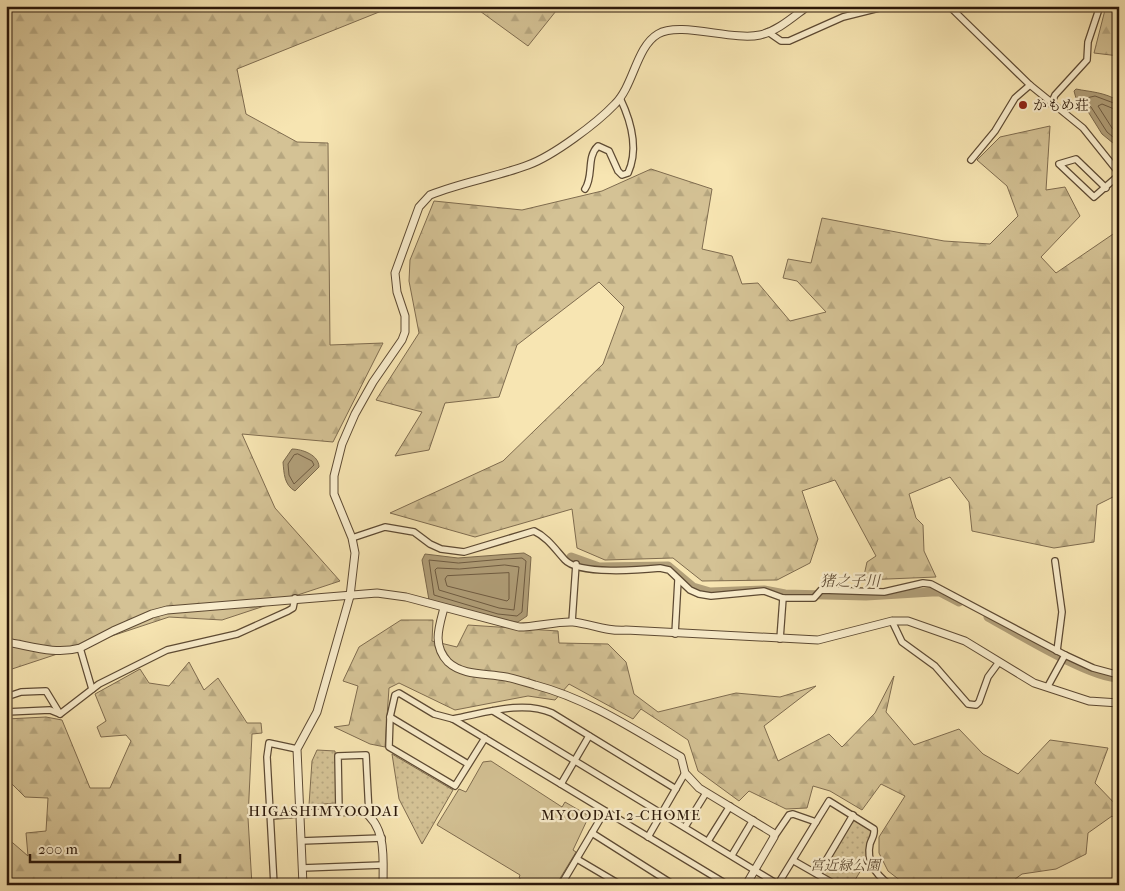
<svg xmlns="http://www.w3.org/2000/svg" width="1125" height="891" font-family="'IM FELL French Canon','Noto Serif JP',serif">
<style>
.forest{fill:url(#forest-firs);stroke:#7f6c4f}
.park{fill:url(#park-dots);stroke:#7f6c4f}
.garden{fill:#d4c295;stroke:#7f6c4f}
.water{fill:#b19f79;stroke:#7b694c}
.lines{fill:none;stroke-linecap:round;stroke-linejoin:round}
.shore{stroke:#6e5b41;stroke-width:1}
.river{stroke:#b19f79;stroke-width:9}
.minor-casing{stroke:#5d4a33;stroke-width:8}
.tertiary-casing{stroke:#5d4a33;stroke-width:9}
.minor{stroke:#faeecd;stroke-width:5.5}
.tertiary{stroke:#faeecd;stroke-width:7}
.poi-dot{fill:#8f2418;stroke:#faeecd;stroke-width:2}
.labels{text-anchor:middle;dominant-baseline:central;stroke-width:4.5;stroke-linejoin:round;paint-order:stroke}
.poi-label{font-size:14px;fill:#2a1709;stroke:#faeecd;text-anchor:start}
.park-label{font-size:14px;font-style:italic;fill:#5d4a33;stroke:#faeecd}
.water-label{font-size:15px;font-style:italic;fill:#604d36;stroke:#faeecd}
.neighbourhood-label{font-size:15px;letter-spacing:1px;fill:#2a1709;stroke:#faeecd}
</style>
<defs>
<pattern id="forest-firs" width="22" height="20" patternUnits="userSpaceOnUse" patternTransform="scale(1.25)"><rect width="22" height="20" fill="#d4c295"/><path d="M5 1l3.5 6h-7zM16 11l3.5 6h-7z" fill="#b6a67f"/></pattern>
<pattern id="park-dots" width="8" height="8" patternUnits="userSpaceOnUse" patternTransform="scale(1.25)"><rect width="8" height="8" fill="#d4c295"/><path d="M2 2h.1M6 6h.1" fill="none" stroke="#b6a67f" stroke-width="1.8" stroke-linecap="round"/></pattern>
</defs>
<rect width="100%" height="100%" fill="#f7e5b2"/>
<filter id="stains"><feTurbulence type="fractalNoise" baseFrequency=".004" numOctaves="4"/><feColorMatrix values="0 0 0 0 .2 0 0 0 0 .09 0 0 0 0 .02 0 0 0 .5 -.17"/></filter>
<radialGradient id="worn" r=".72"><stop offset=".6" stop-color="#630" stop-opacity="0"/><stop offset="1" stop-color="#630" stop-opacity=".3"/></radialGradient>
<!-- forest -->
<g class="forest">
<polygon points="6,6 394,6 237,69 246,114 297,142 328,143 330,345 383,343 333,442 242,434 275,508 340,581 222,620 169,617 6,671"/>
<polygon points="473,6 560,6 528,46"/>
<polygon points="1106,6 1119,6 1119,56 1094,53"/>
<polygon points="1050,126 1046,190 1065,187 1080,216 1041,257 1056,273 1119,230 1119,494 1097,505 1094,542 1054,548 972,531 969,502 950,477 909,494 916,518 923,525 924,551 936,577 863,580 867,562 876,556 835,480 802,491 818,539 810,563 777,580 702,581 673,558 605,560 577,548 572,509 475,537 390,513 503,461 603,364 624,307 599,282 517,345 499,397 445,403 429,450 395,456 422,412 376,400 419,333 409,281 410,260 434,201 522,210 602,191 651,169 712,189 702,249 732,256 742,284 758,283 790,321 826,312 797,281 783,278 788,259 811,263 822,218 944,241 990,244 1018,216 1007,186 977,160 1000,137"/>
<polygon points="401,620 433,620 432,641 457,647 468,625 558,631 559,643 608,644 626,662 634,694 658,712 736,693 780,697 816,686 764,726 778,761 829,734 842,747 875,713 894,676 886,712 914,745 959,729 983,754 1018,774 1050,740 1108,748 1095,783 1119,808 1119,822 1112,816 1088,833 1086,854 1056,869 1022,874 1007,885 906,885 888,871 879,853 879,837 905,796 881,784 862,810 830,791 813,786 807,808 786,809 749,791 739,801 698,771 688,740 641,709 633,719 569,684 555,700 528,696 455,710 399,683 389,688 385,747 370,744 334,727 349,725 358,686 343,681 359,647"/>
<polygon points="189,662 204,690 218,678 247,723 261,723 262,733 252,734 248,818 252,885 6,885 6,837 28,856 26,833 46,831 48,798 25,797 6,778 6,719 46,717 62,720 90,788 110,788 131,741 126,735 101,737 97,727 106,721 95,694 140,669 149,683 169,686"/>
</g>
<!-- park -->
<g class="park">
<polygon points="317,750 335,751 337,803 309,805 312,761"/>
<polygon points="392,754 453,790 422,844 399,799"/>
<polygon points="856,820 871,829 872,834 867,850 867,860 852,885 840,885 823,875 822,870 852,821"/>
</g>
<!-- garden -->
<polygon class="garden" points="491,761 562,807 565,802 589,816 573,850 576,852 556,885 531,885 519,878 520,875 437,825 459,789 466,792 483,762"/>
<!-- water -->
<g class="water">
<path d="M1076,89C1091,92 1104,92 1119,101V148L1102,134L1087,110L1077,102L1074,91Z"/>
<path d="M292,449C302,449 319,455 319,467L295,491C284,485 284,473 283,462Z"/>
<polygon points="524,553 531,557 527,616 518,622 497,619 429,600 422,560 425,554 458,558"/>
</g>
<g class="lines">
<!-- shore -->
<g class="shore">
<polyline points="1119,105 1095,96 1082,99 1091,107 1107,132 1119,142"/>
<polyline points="1119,111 1102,104 1098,106 1112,128 1119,134"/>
<polygon points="298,454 312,461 314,465 294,484 289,475 288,464 294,455"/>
<polygon points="504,559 522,558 526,561 522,612 517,616 498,614 434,595 429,560 458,563"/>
<polygon points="505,565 519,567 514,610 499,608 439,590 435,570 437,568 459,569"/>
<polygon points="509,573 509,599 507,601 447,586 445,579 447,576"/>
</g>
<!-- river -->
<g class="river">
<polyline points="571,557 599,567 668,566 693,587 710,592 764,590 785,594 866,596 932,592 940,592 959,602"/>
<path d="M988,617C1017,633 1090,678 1119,678"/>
</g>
<!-- minor casing -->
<g class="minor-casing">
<g id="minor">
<polyline points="949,6 1030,85 1083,128 1119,173"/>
<polyline points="768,32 781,41 789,41 843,17 887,6"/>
<polyline points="1051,104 1055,95 1087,60 1088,42 1100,6"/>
<polyline points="971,160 995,131 1015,98 1030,85"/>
<polyline points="1106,188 1076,159 1059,164 1094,197 1119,175"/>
<path d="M585,189C594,176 586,157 598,146L609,151L618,171L622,175L628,173C639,149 631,121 620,98"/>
<path d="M352,538L385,527L414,532L430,544L441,549L464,552L534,531C547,537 555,549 565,560C579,575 640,570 660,568L669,570L690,590L699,594L711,596L764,591L783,598H814L821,590L884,592L923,583L931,584L1065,655L1093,668L1119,675"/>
<polyline points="1055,561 1062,612 1057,651"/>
<polyline points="892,621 902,642 935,666 968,704 976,705 979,702 988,677 999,662"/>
<polyline points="572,622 576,564"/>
<polyline points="675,634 678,580"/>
<polyline points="780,639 783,598"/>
<polyline points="80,648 92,689"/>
<polyline points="1048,686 1065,655"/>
<polyline points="6,697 21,692 46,691 60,714 99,684 167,650 237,634 288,611 293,608 295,598"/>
<polyline points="493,711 779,885"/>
<polyline points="6,712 50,710 60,714"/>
<polyline points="390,717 468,764"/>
<path d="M453,719C485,713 522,700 552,713L676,789"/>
<polyline points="485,738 455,786 389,747 390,717 395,695 399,693 434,714 453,719 728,885"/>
<polyline points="561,784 589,736"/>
<polyline points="339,812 338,756 366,755 369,815"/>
<polyline points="270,816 300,814"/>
<polyline points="685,827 706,793"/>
<polyline points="592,833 674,885"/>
<polyline points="648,837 685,773"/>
<path d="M774,837L789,815L793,814L816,822L829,801L874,829C875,835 872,838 870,844C866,862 876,875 890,885"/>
<polyline points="301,841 382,838"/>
<polyline points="708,841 730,806"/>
<polyline points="732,855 753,820"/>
<polyline points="577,859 621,885"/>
<polyline points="794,861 836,885"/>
<polyline points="302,868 383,865"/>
<polyline points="818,874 853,815"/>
<polyline points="778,884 816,822"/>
<polyline points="274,885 267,757 269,743 297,749"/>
<polyline points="561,885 605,811"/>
</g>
</g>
<!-- tertiary casing -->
<g class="tertiary-casing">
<g id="tertiary">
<path d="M444,608C439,627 432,645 448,662C463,676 487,673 506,677C515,679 525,682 535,685C588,699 633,729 681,757L685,773L699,788L773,833L774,837L746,885"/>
<path d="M6,642C31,646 55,655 80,648L113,631L152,614L167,610L377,593L406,597L519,627C536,627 557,621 573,622C592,624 607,632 626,630L818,640L892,621H908L965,641L1034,683L1089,701L1119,703"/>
<path d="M300,814L363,811C387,827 383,859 383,885"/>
<polyline points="561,884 563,885"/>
<path d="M303,885L297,749L317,712L350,596L355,553L352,538L334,494V476L342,444L355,414L373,382L402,340L405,332V316L397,292L395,273L419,207L430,195C462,182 496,177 528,165C553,156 597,123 615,104C634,85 636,47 658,34C680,21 732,41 760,35C778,31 794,16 808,6"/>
</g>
</g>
<!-- minor -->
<use href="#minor" class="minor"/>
<!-- tertiary -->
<use href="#tertiary" class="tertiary"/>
</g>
<!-- markers -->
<circle class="poi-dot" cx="1023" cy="105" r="5"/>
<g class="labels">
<!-- poi labels -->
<g class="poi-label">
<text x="1033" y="105">かもめ荘</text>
</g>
<!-- park labels -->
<g class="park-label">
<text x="845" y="865">宮近緑公園</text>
</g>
<!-- water labels -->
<g class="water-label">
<text x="850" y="581">猪之子川</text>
</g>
<!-- neighbourhood labels -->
<g class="neighbourhood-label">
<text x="324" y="811">HIGASHIMYOODAI</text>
<text x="621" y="815">MYOODAI 2-CHOME</text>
</g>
</g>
<!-- margin -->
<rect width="1125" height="891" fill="none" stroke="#f7e5b2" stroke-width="25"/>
<rect x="8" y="8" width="1110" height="876" fill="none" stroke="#2a1709" stroke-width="2.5"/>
<rect x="12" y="12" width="1100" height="866" fill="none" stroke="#2a1709"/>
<!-- scale -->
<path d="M30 854v8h150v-8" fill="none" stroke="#2a1709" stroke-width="2.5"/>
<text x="38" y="854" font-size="15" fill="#2a1709" stroke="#faeecd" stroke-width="4" paint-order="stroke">200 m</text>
<rect width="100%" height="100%" filter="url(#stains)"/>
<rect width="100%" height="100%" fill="url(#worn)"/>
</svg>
